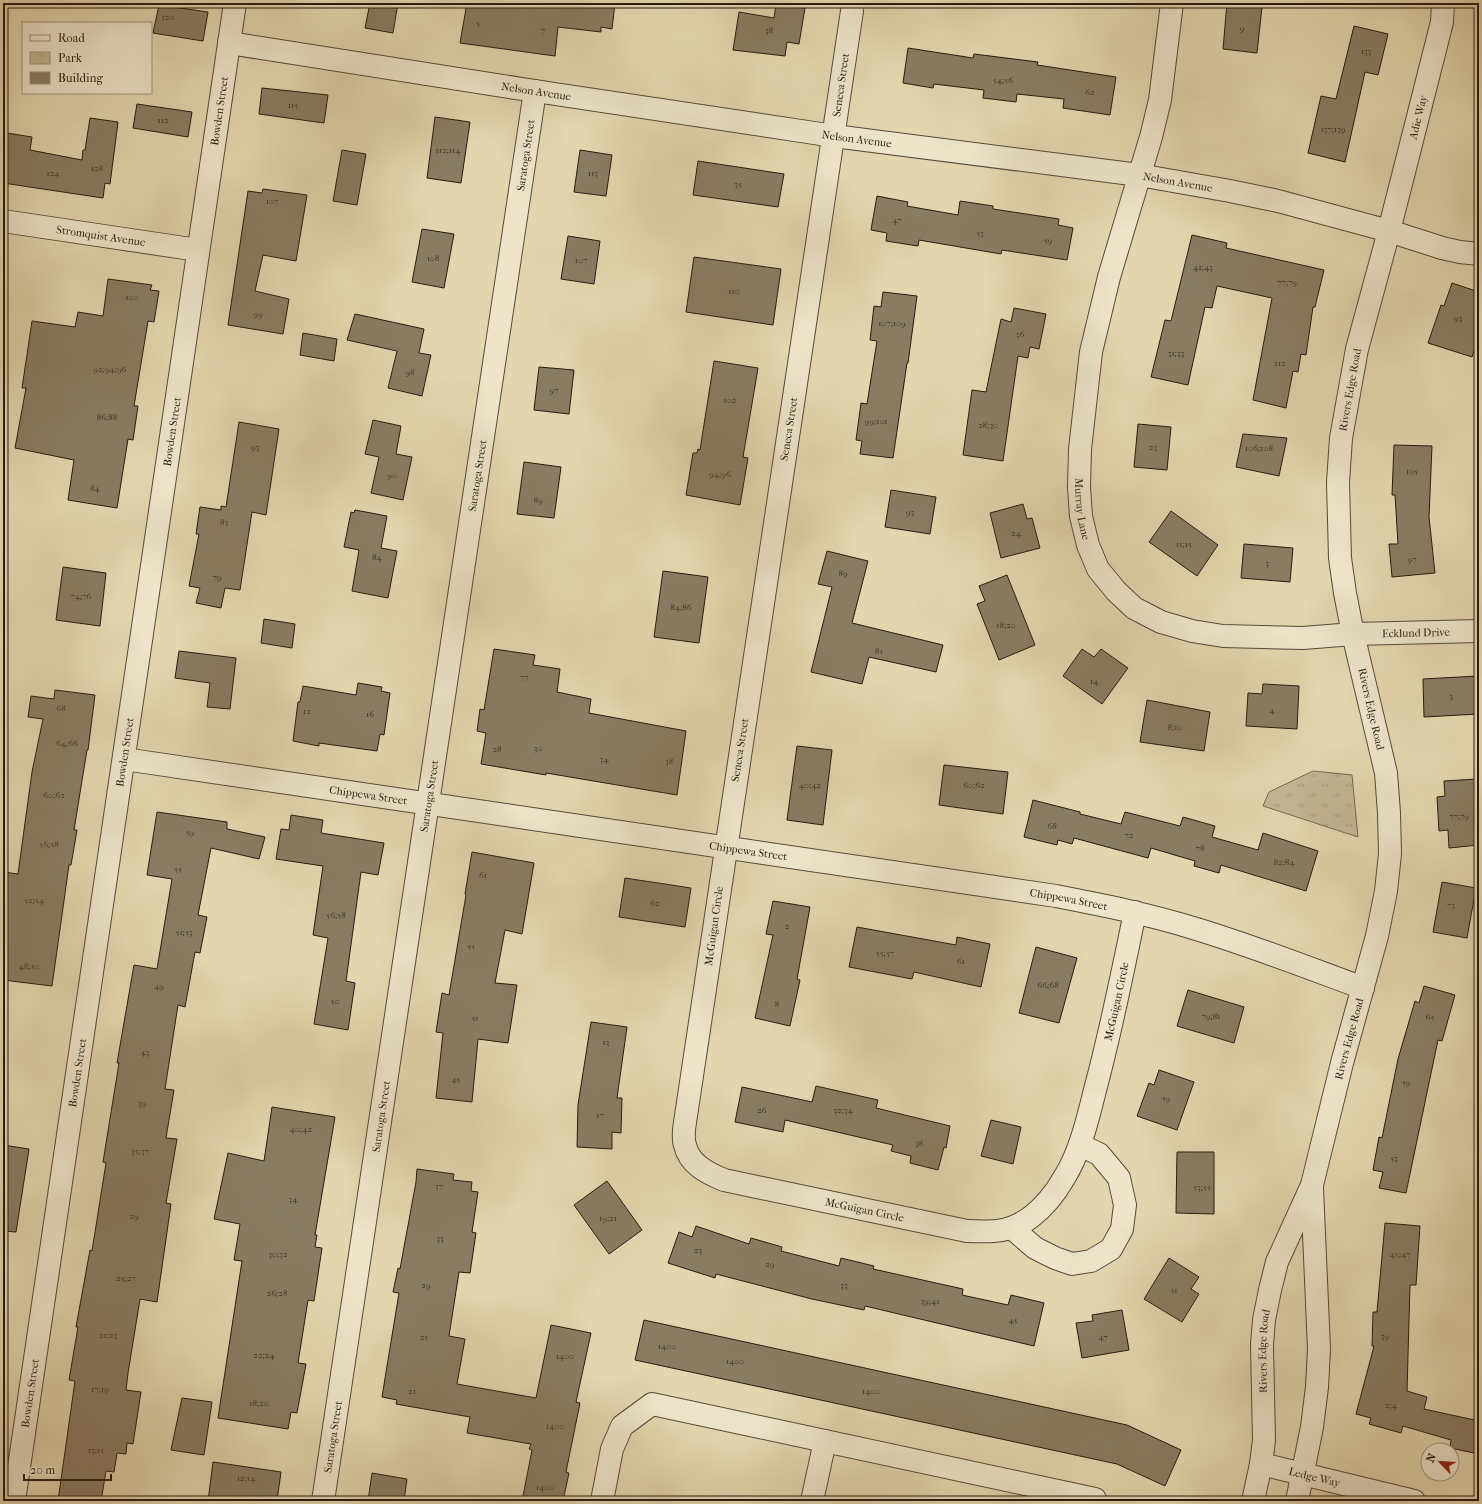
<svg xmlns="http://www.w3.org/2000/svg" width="1482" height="1504" font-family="'IM FELL French Canon',serif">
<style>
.park{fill:url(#park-tufts);stroke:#766852}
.building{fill:#897c63;stroke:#281a12}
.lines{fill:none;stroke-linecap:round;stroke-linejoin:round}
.minor-casing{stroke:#574939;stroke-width:24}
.minor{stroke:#ede4ca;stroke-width:22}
.labels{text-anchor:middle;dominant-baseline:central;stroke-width:3.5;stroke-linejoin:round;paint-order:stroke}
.number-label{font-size:9px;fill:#403226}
.street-label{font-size:11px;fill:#281a12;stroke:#ede4ca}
</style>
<defs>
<pattern id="park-tufts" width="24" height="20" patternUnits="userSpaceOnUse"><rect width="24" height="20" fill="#c3b693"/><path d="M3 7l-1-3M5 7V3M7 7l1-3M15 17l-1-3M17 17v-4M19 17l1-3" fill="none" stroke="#a89c7e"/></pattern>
</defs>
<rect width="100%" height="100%" fill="#e3d6ae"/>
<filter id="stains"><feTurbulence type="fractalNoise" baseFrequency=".005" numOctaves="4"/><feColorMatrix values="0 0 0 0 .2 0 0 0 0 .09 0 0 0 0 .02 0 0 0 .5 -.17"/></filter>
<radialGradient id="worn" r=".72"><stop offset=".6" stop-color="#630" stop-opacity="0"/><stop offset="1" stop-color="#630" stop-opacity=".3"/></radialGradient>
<!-- park -->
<polygon class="park" points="1313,771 1352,775 1358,837 1263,806 1269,792"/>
<!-- building -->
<g class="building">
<polygon points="370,3 398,3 393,33 365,28"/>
<polygon points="467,3 615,3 612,29 601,27 601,32 558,27 555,56 460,43"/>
<polygon points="1227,3 1262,7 1257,53 1223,49"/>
<polygon points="776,4 805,8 799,44 787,42 785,56 733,50 739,12 774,18"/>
<polygon points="159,5 208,12 203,41 153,33"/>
<polygon points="1354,26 1388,34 1378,75 1365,72 1345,162 1308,153 1321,96 1336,99"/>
<polygon points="908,48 973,58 974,54 1038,62 1037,65 1116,77 1110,115 1063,108 1064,99 1017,94 1016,102 983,98 984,90 934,84 933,88 903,83"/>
<polygon points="262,88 328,95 324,123 259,114"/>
<polygon points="137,104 192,112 188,137 133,128"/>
<polygon points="435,117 470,122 461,183 427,178"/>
<polygon points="90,118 118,122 110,184 105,183 103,198 3,183 3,157 7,133 32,137 30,150 82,160 83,150 85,150"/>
<polygon points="342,150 366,154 357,205 333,201"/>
<polygon points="580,150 612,155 606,196 574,192"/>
<polygon points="698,161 784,174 778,207 693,195"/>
<polygon points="263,189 307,195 296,261 263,255 255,291 289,299 283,334 228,325 248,191 262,193"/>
<polygon points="877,196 908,202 907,206 958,215 960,201 993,206 993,209 1059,219 1058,225 1073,228 1067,260 1002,250 1001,254 919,240 918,246 886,241 887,233 871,230"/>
<polygon points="422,229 454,234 444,288 412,282"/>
<polygon points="1192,235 1227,243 1226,248 1324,270 1315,307 1313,307 1306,355 1301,354 1298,372 1293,371 1286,408 1253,400 1272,298 1217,286 1212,308 1205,307 1188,385 1151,377 1165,320 1171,321"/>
<polygon points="568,236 600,241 594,284 561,279"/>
<polygon points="694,257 781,269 773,325 686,312"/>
<polygon points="108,279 152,285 150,290 159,291 154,322 148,321 134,406 138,406 133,440 128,439 117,508 68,500 74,460 15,448 26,388 22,388 32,321 75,327 78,312 103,316"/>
<polygon points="1452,283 1479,292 1479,336 1472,357 1428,343 1441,305 1444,306"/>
<polygon points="883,292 917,296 908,363 907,363 893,458 860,454 862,441 856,440 861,403 867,404 877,341 870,340 874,306 881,307"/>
<polygon points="1014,308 1046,314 1039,349 1030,347 1028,358 1018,356 1003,461 963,455 972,390 986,392 1001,319 1011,322"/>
<polygon points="355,314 424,329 419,353 431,355 422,396 388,388 397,351 347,340"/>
<polygon points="303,333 337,339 334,361 300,355"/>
<polygon points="714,361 758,368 743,457 748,458 740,505 686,495 693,453 697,453 698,449 700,450"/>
<polygon points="539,367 574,370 569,414 534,410"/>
<polygon points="373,420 401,426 396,454 412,457 403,500 371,493 379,457 365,454"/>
<polygon points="239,422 279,429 266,515 252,512 240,590 225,588 221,608 196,603 200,588 189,586 199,534 196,534 200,507 221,510 221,506 226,507"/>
<polygon points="1138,424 1171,427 1167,470 1134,467"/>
<polygon points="1243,434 1287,438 1279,476 1236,467"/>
<polygon points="1394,445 1432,446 1429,517 1435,573 1392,577 1389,544 1398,544 1395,495 1392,495"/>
<polygon points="524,462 561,467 554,518 517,514"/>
<polygon points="891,490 936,497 930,534 885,527"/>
<polygon points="1023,504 1027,519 1032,518 1040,548 1001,558 990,513"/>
<polygon points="355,510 387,516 381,548 397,551 388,598 352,591 359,550 344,547 351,512 354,513"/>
<polygon points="1171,511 1218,545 1197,576 1149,542"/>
<polygon points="1244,544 1293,548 1290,582 1241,578"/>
<polygon points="827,551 868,561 852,623 943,645 936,672 869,657 862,684 811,672 832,587 818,584"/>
<polygon points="63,567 106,573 100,626 56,620"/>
<polygon points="663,571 708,577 699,643 654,637"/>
<polygon points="1007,575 1035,645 999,660 977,604 985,601 979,586"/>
<polygon points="264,619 295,624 292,648 261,643"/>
<polygon points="494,649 535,655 533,665 560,669 557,692 591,699 589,713 686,731 677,795 546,773 546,775 481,764 486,733 477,731 480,709 484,710"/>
<polygon points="1082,649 1094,657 1101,649 1128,668 1102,704 1063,676"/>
<polygon points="179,651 236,658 230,709 207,707 210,683 175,678"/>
<polygon points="1477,676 1479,714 1424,717 1423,679"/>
<polygon points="358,683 382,687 381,691 390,693 384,735 380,734 377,751 319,743 319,746 293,741 298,702 300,702 303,686 356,695"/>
<polygon points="1263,684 1299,686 1297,729 1246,726 1248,693 1262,694"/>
<polygon points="55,690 95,695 88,750 87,750 74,830 77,830 71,865 69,865 52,986 3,980 3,872 18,874 32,772 43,719 28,717 31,696 54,699"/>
<polygon points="1147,700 1210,712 1204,751 1140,742"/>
<polygon points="797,746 832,750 823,825 787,820"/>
<polygon points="944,765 1008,772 1003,814 939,805"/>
<polygon points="1477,779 1479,845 1449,848 1448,830 1439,831 1437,797 1445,796 1444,781"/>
<polygon points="1033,800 1080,812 1080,814 1121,824 1125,812 1180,826 1183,817 1215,826 1212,837 1258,850 1263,833 1318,851 1306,891 1221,865 1219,873 1194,866 1195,861 1151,848 1148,858 1074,838 1072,844 1058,840 1057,845 1024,837"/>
<polygon points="157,812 227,822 227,829 265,837 259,859 211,848 198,915 207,917 200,953 195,952 185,1007 178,1005 165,1089 174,1090 166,1138 177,1139 166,1203 171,1204 157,1302 140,1299 128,1373 126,1390 141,1392 133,1444 127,1443 126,1454 117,1453 114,1472 106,1471 101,1501 58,1501 75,1381 69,1380 78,1327 76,1327 90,1250 92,1251 106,1163 103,1162 119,1063 117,1063 134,965 157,969 172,879 147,875"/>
<polygon points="291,815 323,820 321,833 384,843 378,875 361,872 346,981 355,983 348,1030 314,1024 328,938 313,935 323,866 276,859 281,829 289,830"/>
<polygon points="472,852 534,863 522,934 505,930 495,983 517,985 508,1043 478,1039 472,1102 436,1098 443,1033 436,1032 442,993 449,995 466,895 465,894"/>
<polygon points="625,878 691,888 685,927 619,917"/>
<polygon points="1442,882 1476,888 1467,938 1433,932"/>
<polygon points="773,901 810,907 797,979 800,980 790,1026 755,1018 773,935 766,934"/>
<polygon points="857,927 956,945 957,937 990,944 981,987 914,972 912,979 849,967"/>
<polygon points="1036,947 1077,958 1059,1023 1019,1013"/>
<polygon points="1424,986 1455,995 1442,1041 1438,1040 1406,1193 1379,1188 1383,1172 1373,1170 1379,1137 1382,1138 1398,1059 1415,1001 1419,1003"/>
<polygon points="1188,990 1244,1007 1234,1043 1177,1026"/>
<polygon points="591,1022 627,1027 617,1098 622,1098 621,1133 612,1132 612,1149 577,1147 578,1105"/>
<polygon points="1159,1070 1194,1082 1177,1130 1137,1116 1149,1083 1154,1085"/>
<polygon points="816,1086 878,1100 876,1108 950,1126 946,1148 944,1147 938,1170 910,1163 911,1156 891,1151 893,1145 785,1120 783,1132 735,1122 742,1087 812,1102"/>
<polygon points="272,1107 335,1117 315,1235 317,1235 315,1247 322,1248 314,1301 308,1300 298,1363 306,1364 297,1413 291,1412 288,1429 218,1418 242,1261 234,1260 240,1224 214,1219 228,1153 264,1161"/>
<polygon points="991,1120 1021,1127 1013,1164 981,1156"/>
<polygon points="3,1145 29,1149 16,1232 3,1231"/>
<polygon points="1177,1152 1214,1152 1214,1214 1176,1213"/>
<polygon points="417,1169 454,1174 453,1180 472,1182 471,1191 478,1192 472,1232 476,1233 470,1273 459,1272 449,1336 465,1339 457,1384 536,1398 551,1325 591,1333 576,1402 580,1403 566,1472 569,1473 563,1501 522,1501 532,1450 529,1449 531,1444 467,1433 470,1417 396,1404 397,1400 382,1397 399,1293 393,1292 398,1268 400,1269 416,1182"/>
<polygon points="607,1181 642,1230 609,1254 574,1205"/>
<polygon points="1385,1223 1420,1226 1416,1285 1410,1285 1407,1391 1427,1397 1424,1409 1479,1421 1479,1454 1450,1448 1451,1440 1403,1426 1401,1433 1369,1424 1371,1418 1356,1414 1374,1346 1372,1346 1373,1312 1377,1312"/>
<polygon points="696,1226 749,1244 751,1238 782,1247 781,1251 839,1266 841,1258 874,1266 873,1269 963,1289 962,1295 1008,1305 1011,1295 1044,1303 1034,1346 865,1306 864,1310 812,1299 716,1274 715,1278 668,1263 679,1232 692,1237"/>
<polygon points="1169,1258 1199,1277 1191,1289 1199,1294 1182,1322 1144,1299"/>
<polygon points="1122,1310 1129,1350 1082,1358 1076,1323 1093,1321 1092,1315"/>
<polygon points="644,1320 1127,1425 1181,1450 1165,1486 1117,1464 635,1360"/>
<polygon points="182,1398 212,1402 204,1455 171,1450"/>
<polygon points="213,1462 281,1472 277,1501 208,1501"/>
<polygon points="372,1473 407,1479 404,1501 368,1501"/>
</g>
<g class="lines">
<!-- minor casing -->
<g class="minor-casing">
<g id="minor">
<path id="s1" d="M1172,3L1160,100L1151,137L1109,277L1091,352L1080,449L1079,487L1081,516L1088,545L1098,569L1116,591L1134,608L1161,622L1192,631L1223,636L1303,638L1353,634L1479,631"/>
<path id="s2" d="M852,11L684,1129C684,1134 683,1140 685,1145C689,1164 707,1173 724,1180L967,1231C993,1232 1009,1233 1031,1217C1044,1207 1056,1192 1064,1178C1080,1153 1088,1118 1095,1090C1111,1031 1123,971 1135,912"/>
<path id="s3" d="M229,43L535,91L834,136L1139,175L1230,191L1278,201L1389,231L1442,248L1460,252L1479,254"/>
<path id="s4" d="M3,221L198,250"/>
<path id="s5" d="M124,759L1056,896C1102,905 1148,914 1193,928C1250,945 1306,967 1363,988"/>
<polyline points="1012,1228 1035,1248 1055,1258 1072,1264 1091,1261 1111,1249 1122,1229 1125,1205 1119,1178 1099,1154 1080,1145"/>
<path id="s6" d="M1261,1464L1414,1501"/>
<path id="s7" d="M14,1501L235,3"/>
<path id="s8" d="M323,1501L535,91"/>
<polyline points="602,1501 612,1449 622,1426 652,1404 1095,1499"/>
<polyline points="812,1501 825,1441"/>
<path id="s9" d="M1253,1501L1261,1464L1264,1440L1262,1345L1264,1320L1270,1290L1277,1262L1312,1185L1342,1063L1377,936L1386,891L1390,854L1389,813L1386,773L1353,634L1345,593L1340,558L1338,482L1341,438L1357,349L1389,231L1442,22L1443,3"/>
<polyline points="1297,1501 1312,1427 1317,1387 1319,1349 1312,1188"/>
</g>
</g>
<!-- minor -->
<use href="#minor" class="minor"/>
</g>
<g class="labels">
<!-- number labels -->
<g class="number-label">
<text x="168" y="17">120</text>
<text x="478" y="23">5</text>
<text x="1242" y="28">9</text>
<text x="543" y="30">7</text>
<text x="769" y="30">38</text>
<text x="1366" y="51">133</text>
<text x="1003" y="80">54;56</text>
<text x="1090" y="92">62</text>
<text x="293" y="105">115</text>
<text x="163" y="120">112</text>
<text x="1333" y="129">137;139</text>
<text x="448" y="150">112;114</text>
<text x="97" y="168">128</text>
<text x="53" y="173">124</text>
<text x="593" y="173">113</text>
<text x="738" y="184">35</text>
<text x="272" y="201">107</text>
<text x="897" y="220">47</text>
<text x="980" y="233">53</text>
<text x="1048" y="240">59</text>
<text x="433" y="258">108</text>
<text x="581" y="260">107</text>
<text x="1203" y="267">41;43</text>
<text x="1287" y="282">77;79</text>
<text x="734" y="291">110</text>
<text x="132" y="297">100</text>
<text x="258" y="314">99</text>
<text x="1458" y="318">93</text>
<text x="892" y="323">107;109</text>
<text x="1020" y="334">36</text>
<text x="1176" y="353">31;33</text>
<text x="1280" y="363">112</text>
<text x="110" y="369">92;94;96</text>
<text x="410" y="372">98</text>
<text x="554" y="390">97</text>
<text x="730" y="400">102</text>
<text x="107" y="417">86;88</text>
<text x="876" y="421">99;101</text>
<text x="988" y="425">28;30</text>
<text x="255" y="447">93</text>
<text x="1153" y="447">23</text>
<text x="1259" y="448">106;108</text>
<text x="1412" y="471">105</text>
<text x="720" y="474">94;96</text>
<text x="392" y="475">90</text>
<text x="95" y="488">84</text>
<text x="538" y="500">89</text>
<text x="910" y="512">93</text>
<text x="224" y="522">83</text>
<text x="1016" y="533">24</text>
<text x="1184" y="544">11;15</text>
<text x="377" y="557">84</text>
<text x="1412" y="559">97</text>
<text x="1267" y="563">3</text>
<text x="843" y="573">89</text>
<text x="217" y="577">79</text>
<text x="81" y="596">74;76</text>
<text x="681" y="607">84;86</text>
<text x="1006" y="625">18;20</text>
<text x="879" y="651">85</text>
<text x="524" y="677">77</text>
<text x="1094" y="681">14</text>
<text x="1451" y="696">3</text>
<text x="61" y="708">68</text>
<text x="1272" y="710">4</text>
<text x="307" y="711">12</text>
<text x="370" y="714">16</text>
<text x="1175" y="727">8;10</text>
<text x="67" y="743">64;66</text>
<text x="538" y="748">30</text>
<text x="497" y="749">28</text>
<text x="604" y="759">34</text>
<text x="669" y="761">38</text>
<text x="810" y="785">40;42</text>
<text x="974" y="785">60;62</text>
<text x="54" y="795">60;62</text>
<text x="1459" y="816">77;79</text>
<text x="1052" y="826">68</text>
<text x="190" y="832">59</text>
<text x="1129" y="835">72</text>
<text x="49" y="844">56;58</text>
<text x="1200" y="848">78</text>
<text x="1284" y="862">82;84</text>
<text x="178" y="869">55</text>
<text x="483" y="875">61</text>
<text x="34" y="900">52;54</text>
<text x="655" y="903">62</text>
<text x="1451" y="905">73</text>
<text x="336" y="915">56;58</text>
<text x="787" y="926">2</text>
<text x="184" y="932">51;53</text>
<text x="471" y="946">55</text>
<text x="885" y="953">55;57</text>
<text x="961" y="961">61</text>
<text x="29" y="966">48;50</text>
<text x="1048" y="985">66;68</text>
<text x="159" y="986">49</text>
<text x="335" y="1001">50</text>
<text x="777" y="1004">8</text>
<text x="1211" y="1016">79;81</text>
<text x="1430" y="1017">65</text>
<text x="475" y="1018">51</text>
<text x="606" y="1042">13</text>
<text x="145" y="1052">43</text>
<text x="456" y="1079">45</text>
<text x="1406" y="1082">59</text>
<text x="1166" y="1098">59</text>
<text x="142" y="1103">39</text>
<text x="762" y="1110">26</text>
<text x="843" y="1110">32;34</text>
<text x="600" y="1115">17</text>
<text x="301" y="1129">40;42</text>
<text x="919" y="1143">38</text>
<text x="140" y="1151">35;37</text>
<text x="1394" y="1158">53</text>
<text x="439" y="1186">37</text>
<text x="1202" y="1187">53;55</text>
<text x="293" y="1199">34</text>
<text x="134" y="1216">29</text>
<text x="608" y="1218">19;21</text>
<text x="440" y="1238">33</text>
<text x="698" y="1250">23</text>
<text x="278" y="1254">30;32</text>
<text x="1400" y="1254">45;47</text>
<text x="770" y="1264">29</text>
<text x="126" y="1278">25;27</text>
<text x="426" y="1285">29</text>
<text x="844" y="1285">33</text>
<text x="1174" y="1290">51</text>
<text x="277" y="1293">26;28</text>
<text x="930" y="1301">39;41</text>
<text x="1013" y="1320">45</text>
<text x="108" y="1335">21;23</text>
<text x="1385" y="1336">39</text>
<text x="424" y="1337">25</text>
<text x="1103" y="1337">47</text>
<text x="667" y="1346">1400</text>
<text x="264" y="1355">22;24</text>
<text x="565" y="1356">1400</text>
<text x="735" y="1361">1400</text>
<text x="100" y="1389">17;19</text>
<text x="412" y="1391">21</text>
<text x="871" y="1391">1400</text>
<text x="259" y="1403">18;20</text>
<text x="1391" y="1405">2;4</text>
<text x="555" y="1426">1400</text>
<text x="96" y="1450">13;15</text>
<text x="246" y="1478">12;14</text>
<text x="545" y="1487">1400</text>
</g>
<!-- street labels -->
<g class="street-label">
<text transform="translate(841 85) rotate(-82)">Seneca Street</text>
<text stroke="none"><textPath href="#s3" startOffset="311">Nelson Avenue</textPath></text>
<text stroke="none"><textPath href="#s7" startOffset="1405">Bowden Street</textPath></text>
<text stroke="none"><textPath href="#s9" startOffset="1418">Adie Way</textPath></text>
<text stroke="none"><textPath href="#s3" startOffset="635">Nelson Avenue</textPath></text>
<text stroke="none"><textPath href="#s8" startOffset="1361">Saratoga Street</textPath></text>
<text stroke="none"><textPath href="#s3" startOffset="959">Nelson Avenue</textPath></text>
<text stroke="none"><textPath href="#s4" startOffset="99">Stromquist Avenue</textPath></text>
<text stroke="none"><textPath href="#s9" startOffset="1137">Rivers Edge Road</textPath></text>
<text transform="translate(789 429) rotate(-81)">Seneca Street</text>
<text stroke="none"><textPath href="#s7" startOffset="1081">Bowden Street</textPath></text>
<text stroke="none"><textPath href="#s8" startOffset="1037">Saratoga Street</textPath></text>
<text stroke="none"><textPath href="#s1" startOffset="517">Murray Lane</textPath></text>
<text stroke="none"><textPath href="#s1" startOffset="920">Ecklund Drive</textPath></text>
<text transform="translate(1371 709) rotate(77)">Rivers Edge Road</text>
<text transform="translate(740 750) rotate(-81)">Seneca Street</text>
<text stroke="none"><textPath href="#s7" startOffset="757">Bowden Street</textPath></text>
<text stroke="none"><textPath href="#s5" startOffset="247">Chippewa Street</textPath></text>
<text stroke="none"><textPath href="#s8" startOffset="713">Saratoga Street</textPath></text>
<text stroke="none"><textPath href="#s5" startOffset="631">Chippewa Street</textPath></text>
<text stroke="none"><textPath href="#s5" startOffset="955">Chippewa Street</textPath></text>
<text transform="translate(714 926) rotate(-82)">McGuigan Circle</text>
<text stroke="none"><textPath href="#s2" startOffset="1753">McGuigan Circle</textPath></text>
<text stroke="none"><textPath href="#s9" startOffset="477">Rivers Edge Road</textPath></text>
<text stroke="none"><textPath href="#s7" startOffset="433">Bowden Street</textPath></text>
<text stroke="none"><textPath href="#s8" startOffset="389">Saratoga Street</textPath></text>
<text stroke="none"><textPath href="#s2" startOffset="1345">McGuigan Circle</textPath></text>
<text stroke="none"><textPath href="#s9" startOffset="151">Rivers Edge Road</textPath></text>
<text stroke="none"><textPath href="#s7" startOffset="109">Bowden Street</textPath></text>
<text stroke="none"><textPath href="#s8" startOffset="65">Saratoga Street</textPath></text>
<text stroke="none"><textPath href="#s6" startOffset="55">Ledge Way</textPath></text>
</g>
</g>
<!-- margin -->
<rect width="1482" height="1504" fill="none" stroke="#e3d6ae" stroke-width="16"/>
<rect x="4" y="4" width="1474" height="1496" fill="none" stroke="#281a12" stroke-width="2"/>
<rect x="8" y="8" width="1466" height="1488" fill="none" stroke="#281a12"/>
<!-- legend -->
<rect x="22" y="22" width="130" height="72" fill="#ede4ca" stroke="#9e9380"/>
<rect x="30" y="35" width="20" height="6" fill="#ede4ca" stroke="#9e9380"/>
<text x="58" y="42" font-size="12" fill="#281a12">Road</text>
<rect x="30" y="52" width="20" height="12" fill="url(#park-tufts)" stroke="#9e9380"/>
<text x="58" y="62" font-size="12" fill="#281a12">Park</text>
<rect x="30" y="72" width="20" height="12" fill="#897c63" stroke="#9e9380"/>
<text x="58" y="82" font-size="12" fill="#281a12">Building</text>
<!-- north arrow -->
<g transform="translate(1440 1462) rotate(295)"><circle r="19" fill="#ede4ca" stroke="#9e9380"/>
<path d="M0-3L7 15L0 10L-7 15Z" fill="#8f2418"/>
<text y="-6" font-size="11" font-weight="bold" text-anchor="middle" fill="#281a12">N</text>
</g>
<!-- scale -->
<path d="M24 1474v6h87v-6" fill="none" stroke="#281a12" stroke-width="2"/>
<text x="30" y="1474" font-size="12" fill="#281a12" stroke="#ede4ca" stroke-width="3" paint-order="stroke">20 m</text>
<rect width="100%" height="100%" filter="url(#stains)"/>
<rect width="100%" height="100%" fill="url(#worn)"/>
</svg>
